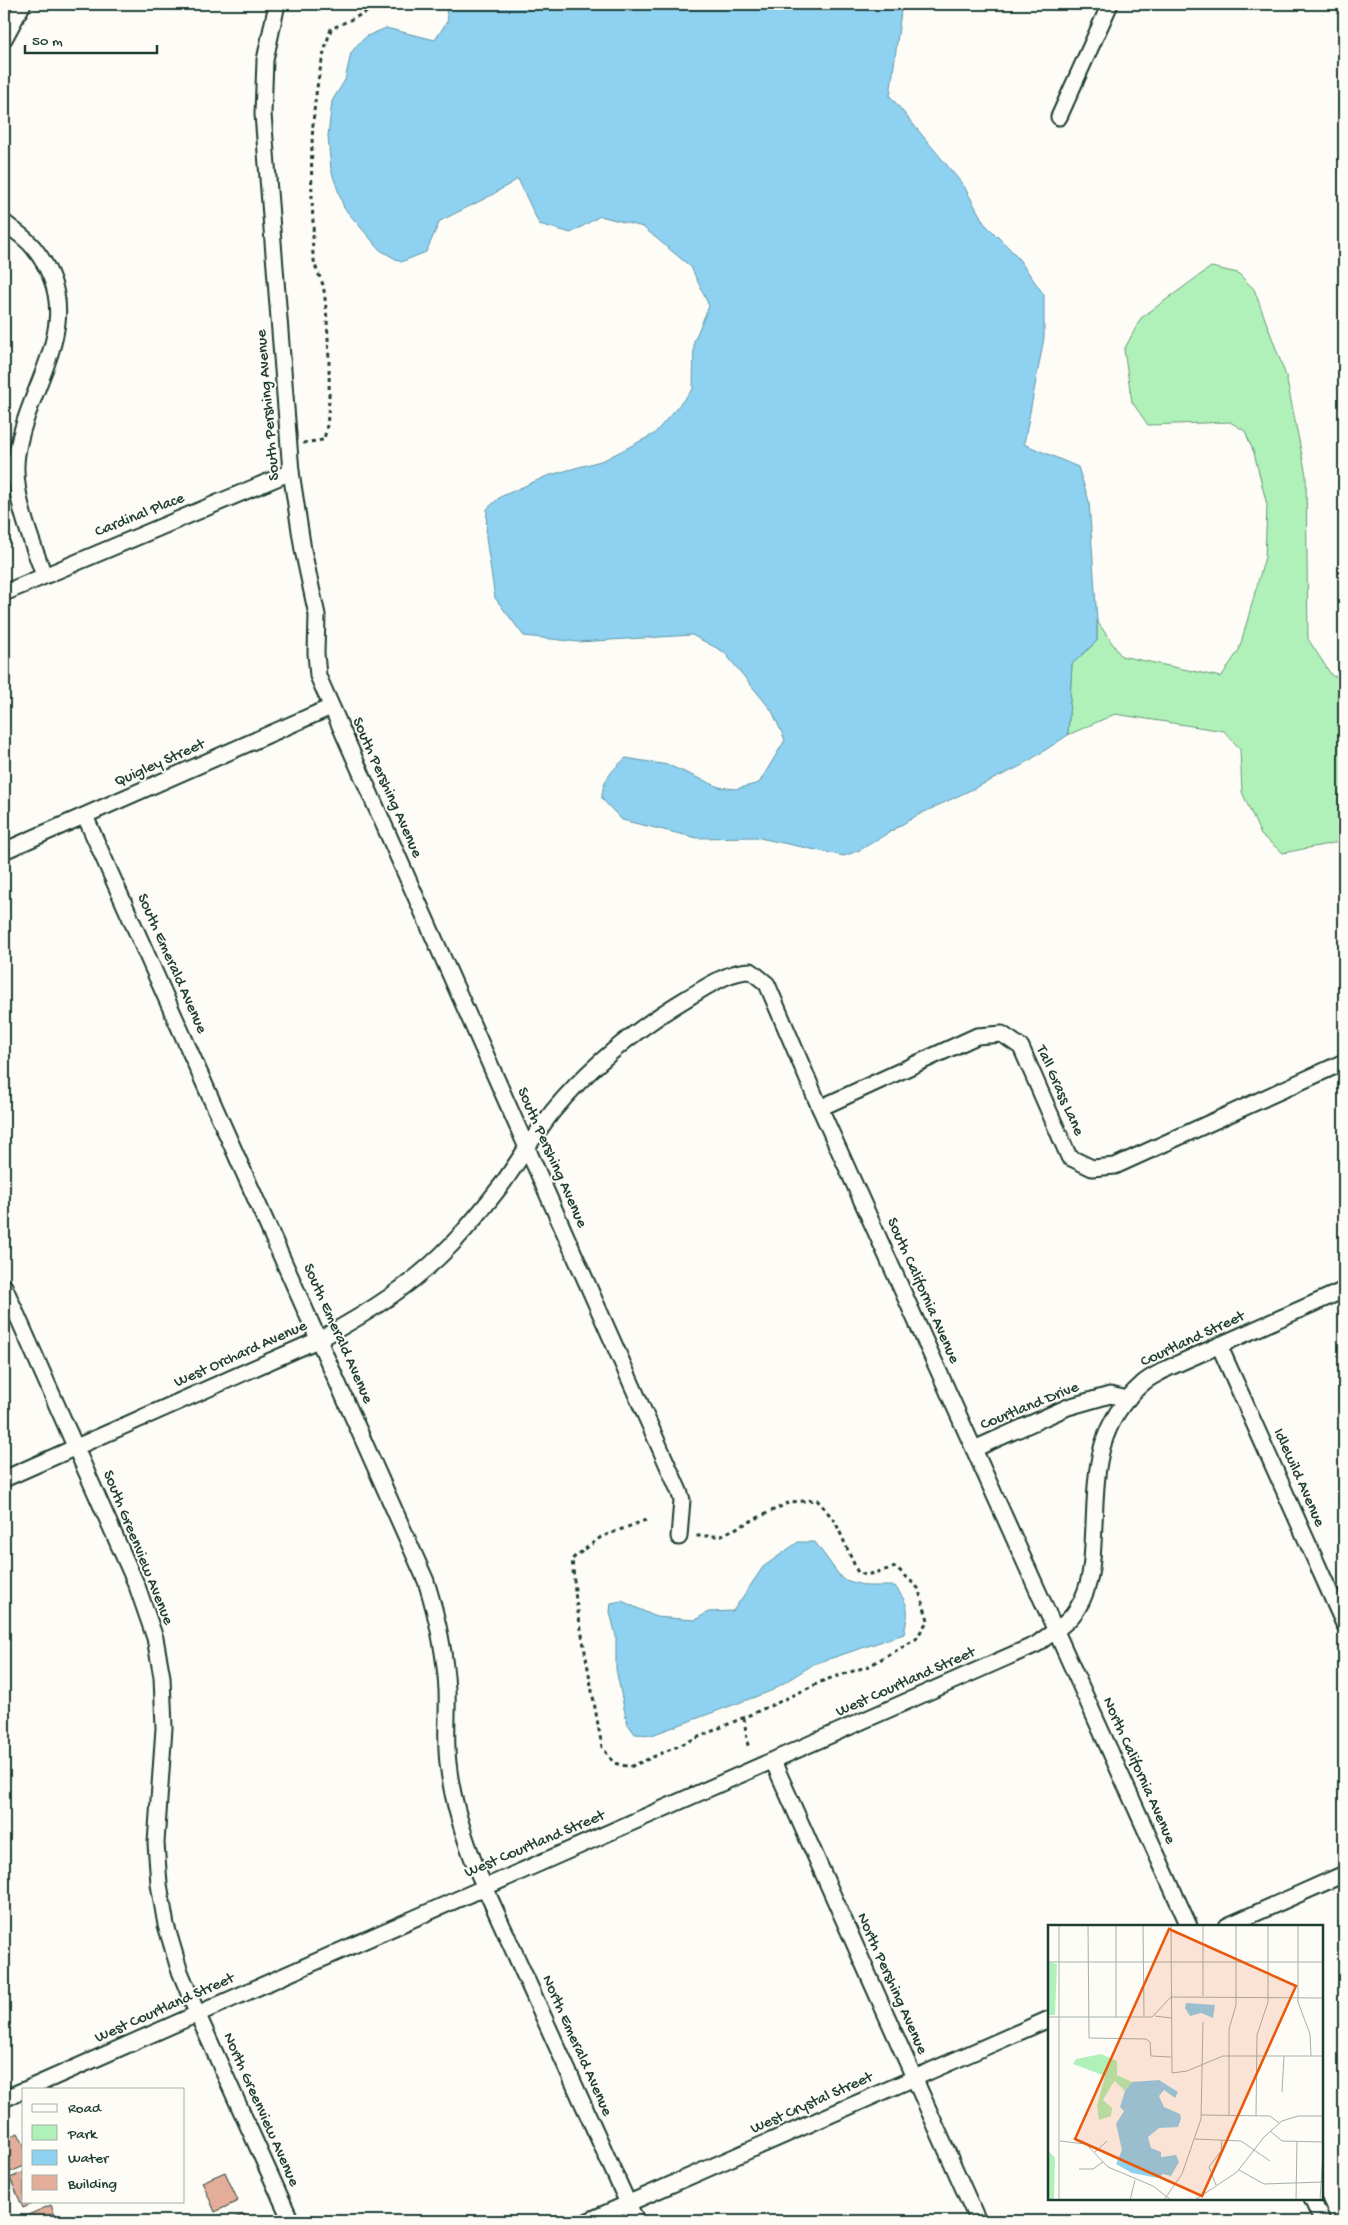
<svg xmlns="http://www.w3.org/2000/svg" width="1348" height="2225" font-family="'Gochi Hand',sans-serif">
<style>
.green{fill:#b0f1b9;stroke:#689776}
.water{fill:#8ed1f0;stroke:#6296a5}
.building{fill:#e3ad99;stroke:#1f3d34}
.lines{fill:none;stroke-linecap:round;stroke-linejoin:round}
.minor-casing{stroke:#1f3d34;stroke-width:19}
.path{stroke:#1f3d34;stroke-width:3;stroke-dasharray:4 4;stroke-linecap:butt}
.minor{stroke:#fdfcf7;stroke-width:15}
.labels{text-anchor:middle;dominant-baseline:central;stroke-width:4;stroke-linejoin:round;paint-order:stroke}
.street-label{font-size:16px;fill:#1f3d34;stroke:#fdfcf7}
.inset-road{fill:none;stroke:#a4b0a9;stroke-width:1}
.view{fill:#e8590c;fill-opacity:0.15;stroke:#e8590c;stroke-width:2.5}
.inset-edge{fill:none;stroke:#1f3d34;stroke-width:2.5}
</style>
<rect width="100%" height="100%" fill="#fdfcf7"/>
<filter id="ink" filterUnits="userSpaceOnUse"><feTurbulence type="fractalNoise" baseFrequency=".02" numOctaves="2"/><feDisplacementMap in="SourceGraphic" scale="10" xChannelSelector="R" yChannelSelector="G"/><feConvolveMatrix kernelMatrix="1 2 1 2 8 2 1 2 1" color-interpolation-filters="sRGB"/></filter>
<g filter="url(#ink)">
<!-- green -->
<polygon class="green" points="1211,267 1238,273 1254,289 1286,376 1306,475 1308,639 1332,676 1344,677 1344,841 1283,853 1261,835 1242,792 1240,749 1224,731 1115,714 1068,735 1072,664 1097,641 1097,621 1121,656 1221,677 1239,650 1265,557 1267,505 1254,453 1245,431 1230,422 1148,425 1132,402 1124,350 1141,318"/>
<!-- water -->
<g class="water">
<path d="M445,4H902L890,96L964,186L984,223L1016,255L1044,295V338L1024,444L1078,467L1089,501L1097,621V641L1072,664L1068,735L1021,766L916,816L860,850L844,856L755,837L697,838L622,820L602,799C601,781 614,768 626,758L668,765L719,787L736,789L759,783L785,740L772,711L724,652L692,635L578,642L524,636L495,598L486,538L487,509L500,497L547,476L604,460L654,434L693,389L694,341L709,306L691,267L643,227L600,216L571,233L539,224L518,179L490,196L440,221L426,252L401,262L380,250L344,208L331,170L328,136L332,101L345,80L351,53L357,45L367,36L386,28L435,40L448,20Z"/>
<path d="M798,1542H815L842,1579L866,1586H895C910,1607 909,1609 904,1634L814,1664L771,1691L652,1735L635,1734L627,1723L616,1669V1636L610,1612L611,1603L622,1601L656,1617L695,1620L708,1612L733,1611L763,1567Z"/>
</g>
<!-- building -->
<g class="building">
<polygon points="18,2133 24,2145 24,2166 6,2174 4,2169 4,2140"/>
<polygon points="24,2172 24,2201 38,2201 23,2208 10,2178"/>
<polygon points="225,2172 238,2201 215,2212 202,2182"/>
<polygon points="51,2205 57,2221 64,2218 65,2221 31,2221 28,2215"/>
<polygon points="244,2214 247,2221 228,2221"/>
</g>
<g class="lines">
<!-- minor casing -->
<g class="minor-casing">
<g id="minor">
<polyline points="277,4 265,60 263,114 291,472 303,550 317,615 316,653 318,676 679,1491 682,1500 679,1537"/>
<polyline points="4,39 23,4"/>
<polyline points="1059,117 1110,4"/>
<path d="M4,222C13,230 25,237 33,247C92,319 28,380 17,454C11,491 31,540 44,575"/>
<polyline points="4,593 291,472"/>
<path d="M85,816L426,1581C437,1616 445,1653 447,1690C448,1714 445,1739 448,1763C452,1800 463,1835 477,1870L636,2221"/>
<polyline points="4,851 331,707"/>
<polyline points="820,1108 977,1036 1002,1034 1021,1047 1069,1157 1092,1168 1115,1166 1344,1062"/>
<polyline points="4,1286 137,1586 155,1638 162,1677 164,1728 156,1843 159,1884 166,1925 179,1969 197,2013 291,2221"/>
<polyline points="1219,1345 1344,1624"/>
<polyline points="974,1449 1068,1407 1110,1395 1128,1399"/>
<path d="M4,1479L320,1339C368,1313 414,1284 452,1244C470,1225 487,1204 503,1183C520,1159 535,1134 553,1111C591,1065 639,1027 689,997C708,986 729,971 751,971L767,984L820,1108L1189,1926"/>
<polyline points="773,1761 978,2221"/>
<polyline points="1227,1926 1344,1874"/>
<path d="M27,2089L1037,1644C1048,1635 1063,1627 1072,1616C1089,1595 1092,1570 1093,1544C1097,1481 1091,1429 1142,1384C1149,1377 1160,1373 1168,1368L1344,1290"/>
<polyline points="4,2099 24,2090"/>
<polyline points="1312,2199 1322,2221"/>
<polyline points="588,2221 1049,2019"/>
</g>
</g>
<!-- path -->
<g class="path">
<path d="M303,443L323,440C334,421 328,308 323,285C320,276 315,268 314,260C311,248 314,234 313,222C310,157 310,91 331,29L383,4"/>
<polyline points="646,1520 601,1537 572,1559 576,1601 602,1747 614,1763 630,1767 779,1702 825,1680 869,1666 916,1639 928,1620 918,1588 896,1567 866,1575 858,1573 835,1521 817,1500 790,1502 720,1536 694,1536"/>
<polyline points="744,1718 748,1746"/>
</g>
<!-- minor -->
<use href="#minor" class="minor"/>
</g>
</g>
<g class="labels">
<!-- street labels -->
<g class="street-label">
<text transform="translate(269 405) rotate(-95)">South Pershing Avenue</text>
<text transform="translate(140 516) rotate(-22)">Cardinal Place</text>
<text transform="translate(160 764) rotate(-24)">Quigley Street</text>
<text transform="translate(386 788) rotate(66)">South Pershing Avenue</text>
<text transform="translate(171 964) rotate(66)">South Emerald Avenue</text>
<text transform="translate(1059 1091) rotate(66)">Tall Grass Lane</text>
<text transform="translate(551 1158) rotate(66)">South Pershing Avenue</text>
<text transform="translate(922 1291) rotate(66)">South California Avenue</text>
<text transform="translate(337 1334) rotate(66)">South Emerald Avenue</text>
<text transform="translate(1193 1340) rotate(-25)">Courtland Street</text>
<text transform="translate(241 1355) rotate(-24)">West Orchard Avenue</text>
<text transform="translate(1030 1407) rotate(-22)">Courtland Drive</text>
<text transform="translate(1298 1478) rotate(66)">Idlewild Avenue</text>
<text transform="translate(137 1548) rotate(68)">South Greenview Avenue</text>
<text transform="translate(906 1683) rotate(-24)">West Courtland Street</text>
<text transform="translate(1138 1771) rotate(66)">North California Avenue</text>
<text transform="translate(535 1845) rotate(-23)">West Courtland Street</text>
<text transform="translate(891 1984) rotate(66)">North Pershing Avenue</text>
<text transform="translate(165 2009) rotate(-24)">West Courtland Street</text>
<text transform="translate(576 2046) rotate(66)">North Emerald Avenue</text>
<text transform="translate(812 2104) rotate(-24)">West Crystal Street</text>
<text transform="translate(260 2110) rotate(66)">North Greenview Avenue</text>
</g>
</g>
<!-- overview -->
<g transform="translate(1048 1925)">
<rect width="275" height="275" fill="#fdfcf7"/>
<path d="M0,37L9,39L7,90H0ZM53,129L69,136V150L84,157L77,166L67,156L65,158L55,175L64,183L63,191L51,195L49,181L57,151L25,139L28,134ZM0,225L7,233L6,275H0Z" fill="#b0f1b9"/>
<path d="M138,78L167,80L165,93L153,88L142,91L137,83ZM111,155L130,167L127,173L116,165L111,171L116,182L132,189L133,194L130,202L111,203L100,212L103,223L113,227V232L128,230L131,237L123,251L115,249L110,253L84,248L68,239L74,225L68,199L76,186L72,182L77,166L84,157Z" fill="#8ed1f0"/>
<path class="inset-road" d="M40,0L41,113L98,114L102,117L103,131L123,132M68,0V92M95,0L96,92M123,0L124,148L139,146L175,131H275M155,0V71M250,0V77L262,109L263,131M0,37H275M123,72L275,73M107,91L123,93M0,92H104L123,72M234,167L236,131M153,190L222,191L231,198M181,190V104L188,80V0M208,191L209,110L220,77V0M222,206L234,216L275,217M147,214L193,216L222,236M12,216L38,219L60,242L105,261L123,275M47,227L59,216M31,244H45L55,237M191,245L216,259L275,257M168,260L161,242L173,226L174,215M11,275V0M82,275L87,255M116,275L134,249L153,194L155,97M147,275L189,247L216,212L234,196L250,191H275M248,275L249,217M272,275L275,228"/>
<path class="view" d="M121,4L248,61L154,271L27,214Z"/>
<rect width="275" height="275" class="inset-edge"/>
</g>
<!-- margin -->
<rect width="1348" height="2225" fill="none" stroke="#fdfcf7" stroke-width="20"/>
<rect x="10" y="10" width="1328" height="2205" fill="none" stroke="#1f3d34" stroke-width="2" filter="url(#ink)"/>
<!-- legend -->
<rect x="22" y="2088" width="162" height="115" fill="#fdfcf7" stroke="#a4b0a9"/>
<rect x="32" y="2104" width="25" height="8" fill="#fdfcf7" stroke="#a4b0a9"/>
<text x="68" y="2112" font-size="15" fill="#1f3d34">Road</text>
<rect x="32" y="2125" width="25" height="15" fill="#b0f1b9" stroke="#a4b0a9"/>
<text x="68" y="2138" font-size="15" fill="#1f3d34">Park</text>
<rect x="32" y="2150" width="25" height="15" fill="#8ed1f0" stroke="#a4b0a9"/>
<text x="68" y="2162" font-size="15" fill="#1f3d34">Water</text>
<rect x="32" y="2175" width="25" height="15" fill="#e3ad99" stroke="#a4b0a9"/>
<text x="68" y="2188" font-size="15" fill="#1f3d34">Building</text>
<!-- scale -->
<path d="M25 45v8h132v-8" fill="none" stroke="#1f3d34" stroke-width="2.5"/>
<text x="32" y="45" font-size="15" fill="#1f3d34" stroke="#fdfcf7" stroke-width="4" paint-order="stroke">50 m</text>
</svg>
